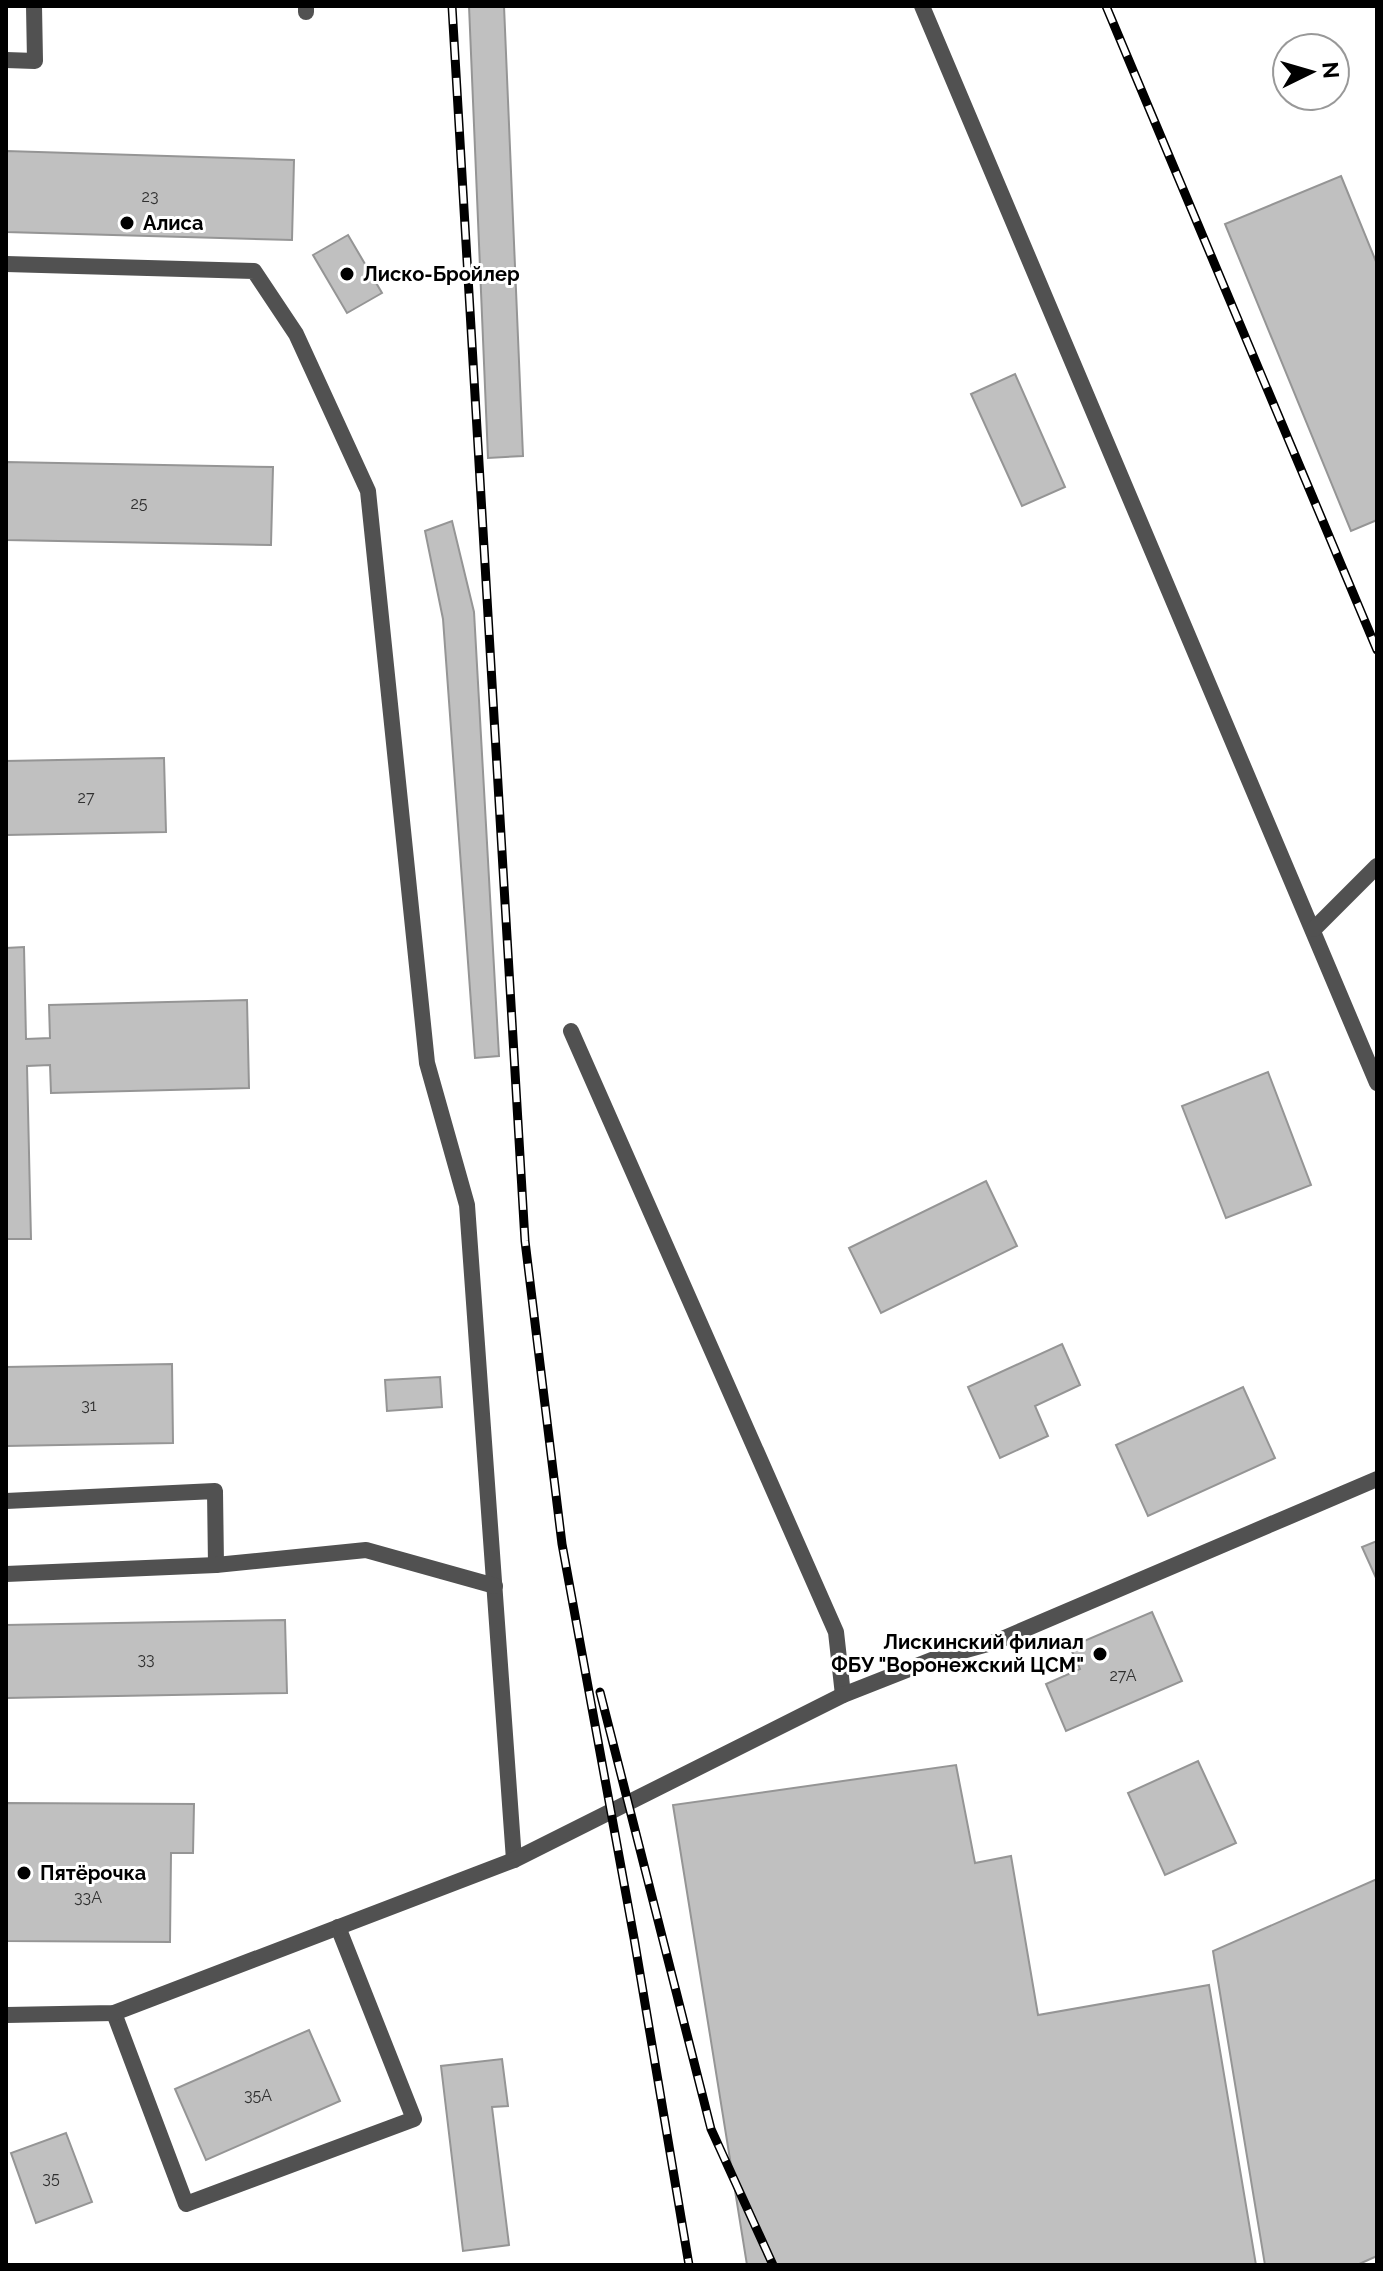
<svg xmlns="http://www.w3.org/2000/svg" width="1383" height="2271" font-family="Raleway,sans-serif">
<style>
.building{fill:#c0c0c0;stroke:#959595;stroke-width:2}
.lines{fill:none;stroke-linecap:round;stroke-linejoin:round}
.lane{stroke:#515151;stroke-width:16}
.street{stroke:#515151;stroke-width:16}
.rail-casing{stroke:#000;stroke-width:9}
.rail{stroke:#fff;stroke-width:6;stroke-dasharray:18;stroke-linecap:butt}
.poi-dot{fill:#000;stroke:#fff;stroke-width:3}
.labels{text-anchor:middle;dominant-baseline:central;stroke-width:6;stroke-linejoin:round;paint-order:stroke}
.number-label{font-size:16px;fill:#303030}
.poi-label{font-size:20px;font-weight:bold;fill:#000;stroke:#fff;text-anchor:start}
</style>
<rect width="100%" height="100%" fill="#fff"/>
<!-- building -->
<g class="building">
<polygon points="469,6 504,6 523,456 488,458"/>
<polygon points="6,151 294,160 292,240 6,232"/>
<polygon points="1341,176 1377,264 1377,520 1351,531 1225,224"/>
<polygon points="348,235 382,293 347,313 313,255"/>
<polygon points="1015,374 1065,487 1022,506 971,394"/>
<polygon points="6,462 273,467 271,545 6,540"/>
<polygon points="452,521 474,612 499,1056 475,1058 443,619 425,531"/>
<polygon points="164,758 166,832 6,835 6,761"/>
<polygon points="24,947 26,1039 50,1038 49,1005 247,1000 249,1088 51,1093 50,1065 27,1066 31,1239 6,1239 6,948"/>
<polygon points="1268,1072 1311,1185 1226,1218 1182,1106"/>
<polygon points="986,1181 1017,1246 881,1313 849,1248"/>
<polygon points="1062,1344 1080,1385 1035,1406 1048,1436 1000,1458 968,1387"/>
<polygon points="172,1364 173,1443 6,1446 6,1367"/>
<polygon points="440,1377 442,1407 387,1411 385,1380"/>
<polygon points="1243,1387 1275,1458 1148,1516 1116,1445"/>
<polygon points="1377,1541 1377,1580 1362,1547"/>
<polygon points="1152,1612 1182,1681 1066,1731 1046,1684 1080,1669 1070,1647"/>
<polygon points="285,1620 287,1693 6,1698 6,1625"/>
<polygon points="1198,1761 1236,1843 1165,1875 1128,1793"/>
<polygon points="956,1765 975,1863 1011,1856 1038,2015 1209,1985 1256,2265 747,2265 673,1805"/>
<polygon points="6,1803 194,1804 193,1853 171,1853 170,1942 6,1941"/>
<polygon points="1377,1879 1377,2256 1357,2265 1265,2265 1213,1951"/>
<polygon points="309,2030 340,2101 206,2160 175,2089"/>
<polygon points="502,2059 508,2106 492,2107 509,2245 463,2251 441,2066"/>
<polygon points="66,2133 92,2202 36,2223 11,2153"/>
</g>
<g class="lines">
<!-- lane -->
<g class="lane">
<polyline points="306,6 306,12"/>
<polyline points="922,6 1377,1083"/>
<polyline points="6,60 35,61 34,6"/>
<polyline points="6,264 254,271 296,334 368,491 427,1063 467,1205 514,1860"/>
<polyline points="1314,929 1377,866"/>
<polyline points="571,1031 836,1632 843,1695"/>
<polyline points="6,1501 215,1491 216,1565"/>
<polyline points="6,1574 216,1565 366,1550 495,1586"/>
<polyline points="937,1658 995,1642 1377,1479"/>
<polyline points="114,2013 186,2204 414,2119 338,1927"/>
</g>
<!-- street -->
<polyline class="street" points="6,2015 114,2013 514,1860 843,1695 937,1658"/>
<!-- rail casing -->
<g class="rail-casing">
<g id="rail">
<polyline points="452,6 525,1241 562,1544 634,1938 689,2265"/>
<polyline points="1106,6 1377,650"/>
<polyline points="600,1692 711,2129 773,2265"/>
</g>
</g>
<!-- rail -->
<use href="#rail" class="rail"/>
</g>
<!-- markers -->
<g class="poi-dot">
<circle cx="127" cy="223" r="8"/>
<circle cx="347" cy="274" r="8"/>
<circle cx="1100" cy="1654" r="8"/>
<circle cx="24" cy="1873" r="8"/>
</g>
<g class="labels">
<!-- number labels -->
<g class="number-label">
<text x="150" y="196">23</text>
<text x="139" y="503">25</text>
<text x="86" y="797">27</text>
<text x="89" y="1405">31</text>
<text x="146" y="1659">33</text>
<text x="1123" y="1675">27А</text>
<text x="88" y="1897">33А</text>
<text x="258" y="2095">35А</text>
<text x="51" y="2178">35</text>
</g>
<!-- poi labels -->
<g class="poi-label">
<text x="143" y="223">Алиса</text>
<text x="363" y="274">Лиско-Бройлер</text>
<text x="1084" y="1642" text-anchor="end">Лискинский филиал<tspan x="1084" dy="23">ФБУ "Воронежский ЦСМ"</tspan></text>
<text x="40" y="1873">Пятёрочка</text>
</g>
</g>
<!-- border -->
<rect width="1383" height="2271" fill="none" stroke="#000000" stroke-width="16"/>
<!-- north arrow -->
<g transform="translate(1311 72) rotate(85)"><circle r="38" fill="#ffffff" stroke="#999999" stroke-width="2"/>
<path d="M0-6L14 30L0 20L-14 30Z" fill="#000000"/>
<text y="-12" font-size="22" font-weight="bold" text-anchor="middle" fill="#000000">N</text>
</g>
</svg>
